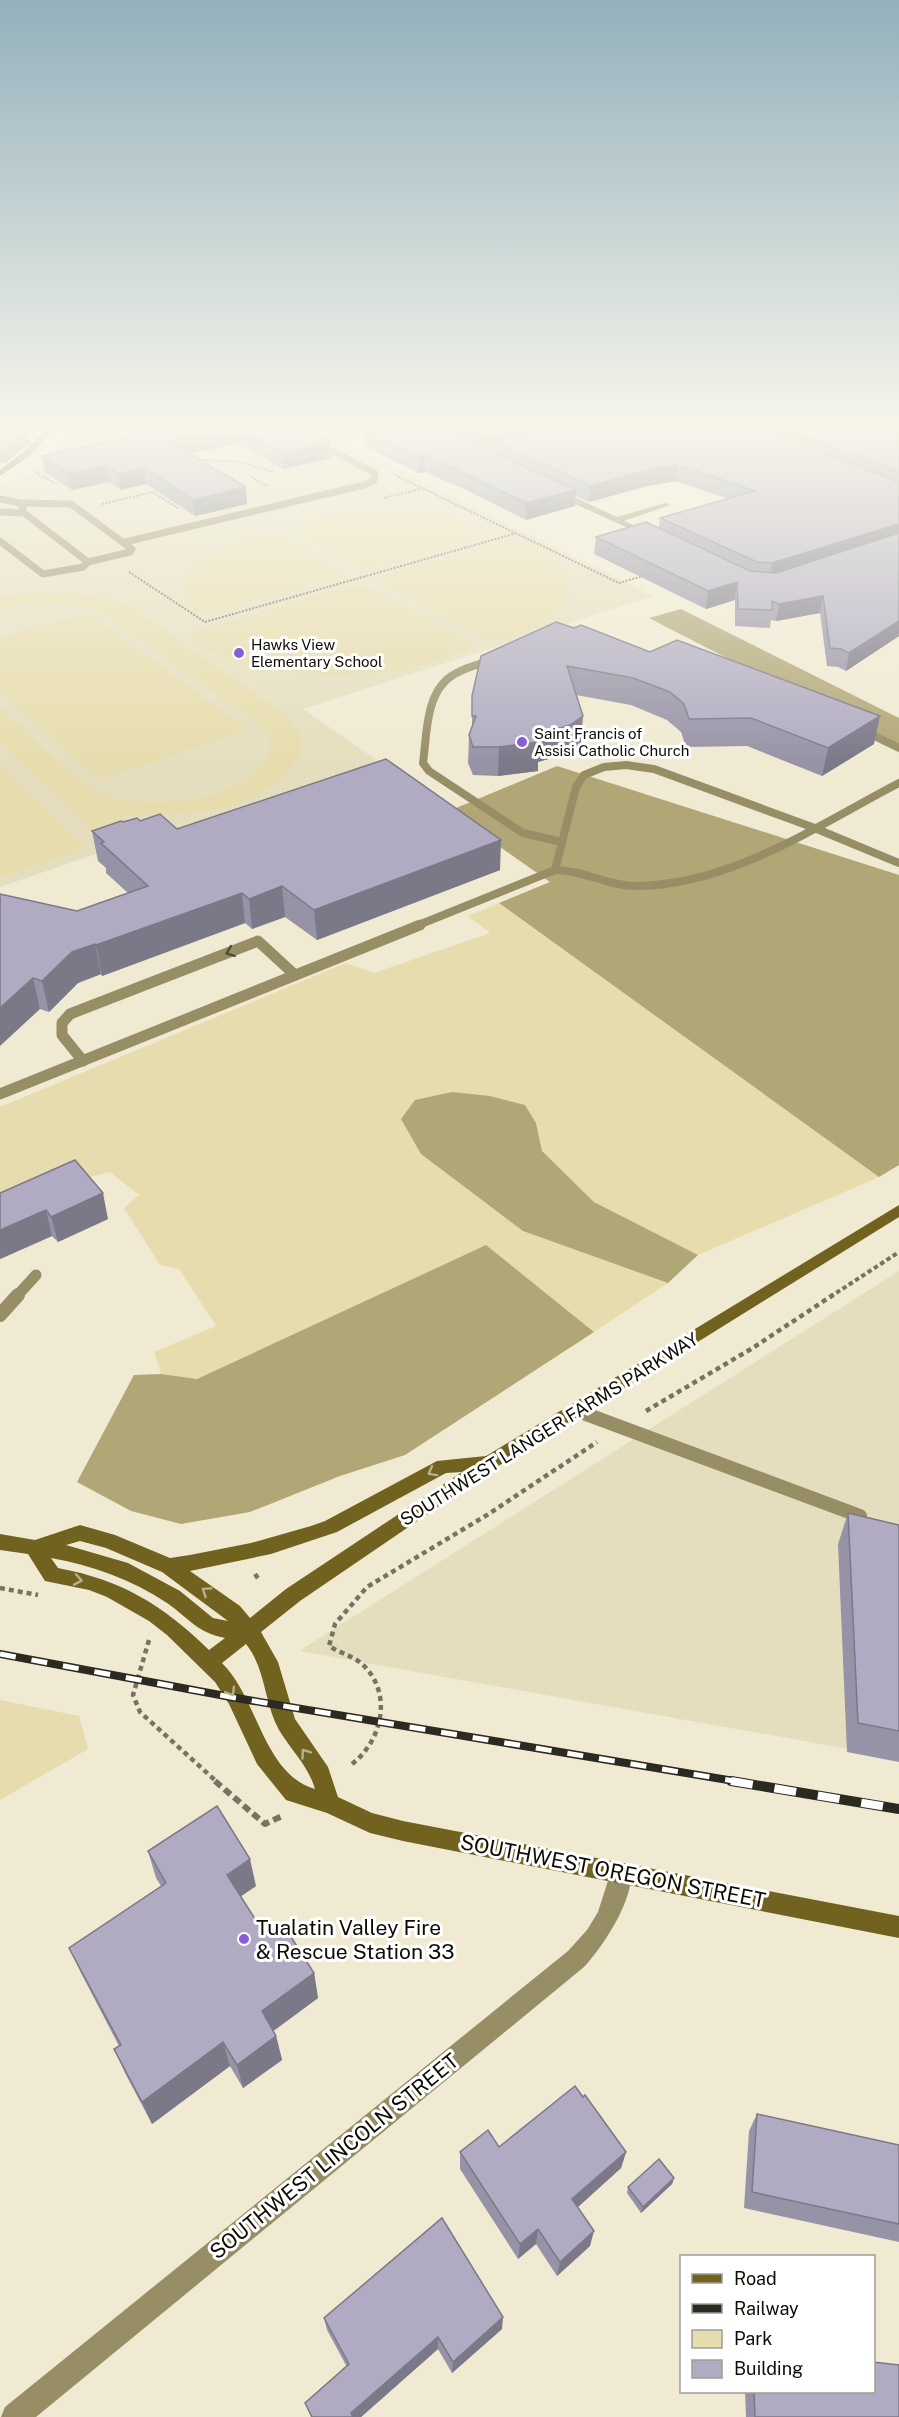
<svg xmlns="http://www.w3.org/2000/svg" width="899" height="2417" font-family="'Public Sans',sans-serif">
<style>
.built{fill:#e5debe}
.green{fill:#e7dcad}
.forest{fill:#b1a675}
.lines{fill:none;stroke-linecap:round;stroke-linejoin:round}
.path-far3{stroke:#767264;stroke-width:2;stroke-dasharray:2 1.5;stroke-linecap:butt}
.path-far2{stroke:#767264;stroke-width:4;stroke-dasharray:4.5 3;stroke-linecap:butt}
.path-far1{stroke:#767264;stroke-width:4.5;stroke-dasharray:5 4;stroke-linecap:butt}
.path{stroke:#767264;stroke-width:6;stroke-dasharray:8 4.5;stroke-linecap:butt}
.service-far3{stroke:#978e66;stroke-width:7}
.service-far2{stroke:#978e66;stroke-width:8}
.service-far1{stroke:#978e66;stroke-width:11}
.service{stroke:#978e66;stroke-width:14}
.minor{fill:#978e66;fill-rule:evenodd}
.secondary{fill:#716220;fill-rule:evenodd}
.rail-far1-casing{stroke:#2c2920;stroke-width:8}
.rail-casing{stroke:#2c2920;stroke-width:10}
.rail-far1{stroke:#fff;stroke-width:5;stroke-dasharray:16;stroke-linecap:butt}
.rail{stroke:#fff;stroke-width:8;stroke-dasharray:22;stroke-linecap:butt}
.wall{fill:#9793a7}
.shaded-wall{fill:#7b7888}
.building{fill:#b0abc2;stroke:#7b7888;stroke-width:1.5}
.oneway{stroke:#524c35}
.oneway2{stroke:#b8b090}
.poi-dot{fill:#865ed8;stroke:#fff;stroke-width:2}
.labels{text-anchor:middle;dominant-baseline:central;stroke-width:6;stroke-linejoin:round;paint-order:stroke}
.far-poi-label{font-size:15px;fill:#0d0b04;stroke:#fff;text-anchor:start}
.street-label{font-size:18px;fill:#0d0b04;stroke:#fff}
.near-street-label{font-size:21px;fill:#0d0b04;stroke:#fff}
.near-poi-label{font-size:21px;fill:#0d0b04;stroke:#fff;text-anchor:start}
</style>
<rect width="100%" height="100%" fill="#f0ead2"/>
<!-- built -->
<g class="built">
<polygon points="84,425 309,425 653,596 303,709 384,765 141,845 122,845 0,887 0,486 30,475"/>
<polygon points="899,1271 899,1758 299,1651"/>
</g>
<!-- green -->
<g class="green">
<polygon points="75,433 92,433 116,448 48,462"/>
<path d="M398,512C434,515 466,521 499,533L372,569L357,568L288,528C325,517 360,513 398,512Z"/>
<path d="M274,533L342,572L340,579L216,613L196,612L184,593C185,588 185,579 188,574C202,549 248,540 274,533Z"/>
<polygon points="512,538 547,554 567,572 571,592 559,612 531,630 489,643 380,581 384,575"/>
<path d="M348,586H367L477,646C462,652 448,658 433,662C372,680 275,680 216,654C205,649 194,641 184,635Z"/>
<path d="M37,592C71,592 101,595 133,607L287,717C290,722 298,730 300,736C303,746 298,758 292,766C255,815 176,817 120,815L127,821L95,832L0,742V707C30,735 69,780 106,794C147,811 233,801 262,766C268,759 273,750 270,741C269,737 266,733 264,729L102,611C69,602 34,600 0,609V596Z"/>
<polygon points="89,613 249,730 99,779 0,693 0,637"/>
<polygon points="0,768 5,771 87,847 0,877"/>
<polygon points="499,903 879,1177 698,1255 594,1202 542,1151 536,1123 421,1154 523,1231 668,1283 594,1332 486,1245 197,1379 161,1374 154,1352 216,1326 179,1269 160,1265 124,1208 139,1195 110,1172 16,1196 0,1198 0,1107 346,963 374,973 490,933 468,916"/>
<polygon points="0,1700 79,1716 88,1749 0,1800"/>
</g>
<!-- forest -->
<g class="forest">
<polygon points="681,609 899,718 899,747 649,618"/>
<polygon points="557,766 899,875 899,1165 879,1177 499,903 550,882 449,811"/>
<polygon points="452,1092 490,1096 525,1105 536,1123 542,1151 594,1202 698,1255 668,1283 523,1231 421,1154 401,1119 415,1100"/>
<polygon points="486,1245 594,1332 405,1455 340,1476 250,1512 181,1524 131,1511 77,1482 134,1375 161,1374 197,1379"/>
</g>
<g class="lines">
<!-- path-far3 -->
<g class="path-far3">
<polyline points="342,434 368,433"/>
<polyline points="199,460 240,462 274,472"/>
<polyline points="35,472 57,484"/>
<polyline points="395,475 619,583 643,576"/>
<polyline points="251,477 269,487"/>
<polyline points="384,498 421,489"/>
<polyline points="102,504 153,492 179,509"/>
<polyline points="129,572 205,622 517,533"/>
</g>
<!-- path-far2 -->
<polyline class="path-far2" points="830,1297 899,1252"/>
<!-- path-far1 -->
<g class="path-far1">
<polyline points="646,1411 751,1349 833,1295"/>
<polyline points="255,1574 260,1581"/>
<polyline points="0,1588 38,1595"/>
<polyline points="149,1640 133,1695 140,1712 217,1782"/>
<path d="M352,1764C383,1740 393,1692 362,1664C353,1656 340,1653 329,1646L335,1624L367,1587L487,1515L597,1442"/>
</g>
<!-- path -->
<polyline class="path" points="215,1781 265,1824 282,1816"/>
<!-- service-far3 -->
<g class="service-far3">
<polyline points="0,499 21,503 23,509"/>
<polyline points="21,503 71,504 132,549 130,552 88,562"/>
<polyline points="0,512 24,513 88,562 83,567 43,574 0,541"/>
<polyline points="125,542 364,485 374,480 375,473 317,443"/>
</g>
<!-- service-far2 -->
<g class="service-far2">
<path d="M493,660C479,664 465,667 453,675C425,692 427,735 423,763L429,771L523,833L562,842"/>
<polyline points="862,730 899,748"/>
<polyline points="555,870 576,787 584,775 604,767 626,765 654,769 812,827 899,863"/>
<path d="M416,926L555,870C583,870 608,886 636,886C730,886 818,825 899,783"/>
</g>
<!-- service-far1 -->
<g class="service-far1">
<polyline points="83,1061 62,1035 62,1023 70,1014 258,941 295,975"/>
<polyline points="0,1094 420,925"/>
<polyline points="16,1297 36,1275"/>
</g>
<!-- service -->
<g class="service">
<polyline points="0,1315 18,1295"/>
<polyline points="575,1410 860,1516"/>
</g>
<!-- minor -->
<g class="minor">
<polygon points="555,491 561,491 617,517 666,503 670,505 624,521 651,533 651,537 648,537 555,495"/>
<path d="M621,1862L629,1865C640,1892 602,1948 584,1967L36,2417H1L5,2407L568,1951L587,1930L598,1912L613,1865Z"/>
</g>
<!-- secondary -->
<g class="secondary">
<polygon points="52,425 59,425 28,457 0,476 0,470 22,453"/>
<path d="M899,1205V1217L495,1468L300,1601L261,1632L278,1662L295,1719L328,1767L338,1797L372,1813L403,1821L899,1916V1938L403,1841L370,1833L327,1813L286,1800L257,1764L229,1704L215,1682L167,1635L149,1621L107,1597L89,1590L45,1581L28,1554L0,1550V1534L35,1540L80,1525L115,1535L170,1558L190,1555L251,1543L311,1526L325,1521L437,1461L486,1456ZM462,1472L286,1589L250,1618L240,1606L190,1571L271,1554L337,1532L446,1473ZM80,1541L106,1548L162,1572L228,1621L213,1618L180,1591L128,1563L66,1545ZM51,1558C91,1565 133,1580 167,1603C190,1619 196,1632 225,1638L209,1650C163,1605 122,1580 58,1568ZM246,1644C266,1669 264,1703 279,1730C291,1750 309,1767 315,1789C263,1774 258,1698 222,1663Z"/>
</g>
<!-- rail-far1 casing -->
<g class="rail-far1-casing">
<polyline id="rail-far1" points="0,1654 236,1698 740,1782"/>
</g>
<!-- rail casing -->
<g class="rail-casing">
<polyline id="rail" points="731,1781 899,1809"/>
</g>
<!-- rail-far1 -->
<use href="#rail-far1" class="rail-far1"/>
<!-- rail -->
<use href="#rail" class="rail"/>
</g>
<!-- wall -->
<g class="wall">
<polygon points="135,425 298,425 331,458 283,469 238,443 189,454 247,504 195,516 146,484 121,490 109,482 72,490 45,472 42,456 120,439"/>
<polygon points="363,425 442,425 447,428 444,425 899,425 899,636 846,671 838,667 827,666 820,613 776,621 771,620 770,628 735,626 735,600 706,609 594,554 596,537 659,528 660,518 728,499 676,481 651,485 589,502 575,496 575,506 526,520 460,487 425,472 419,473 365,447"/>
<polygon points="556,622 874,744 822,776 747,746 686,747 681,732 667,720 631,705 576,695 581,744 569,753 538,762 538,771 498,776 473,775 468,763 469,735 472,728 472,696"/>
<polygon points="140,821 177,829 500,870 317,940 285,917 252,929 245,923 102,976 101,974 78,983 49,1012 40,1009 0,894 77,911 128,893 106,873 106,868 98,861 92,831 123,822"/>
<polygon points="0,1193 108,1219 58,1242 52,1236 0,1259"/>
<polygon points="848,1513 899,1525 899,1762 847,1752 838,1544"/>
<polygon points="148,1851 256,1886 241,1896 266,1936 314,1973 318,1998 273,2031 276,2036 282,2060 243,2088 230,2066 152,2124 125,2073 114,2049 119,2046 81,1973 69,1948 161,1886 156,1878"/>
<polygon points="583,2097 626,2152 621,2168 578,2207 590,2246 557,2276 536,2244 518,2259 460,2169 460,2152 499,2147"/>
<polygon points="757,2114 899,2145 899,2242 744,2208 749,2131"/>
<polygon points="674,2178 672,2184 641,2213 627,2193 628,2187"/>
<polygon points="324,2318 502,2329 452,2373 438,2349 361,2417 311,2417 305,2403 347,2367 327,2330"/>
<polygon points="745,2391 873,2391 899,2417 746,2417"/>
</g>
<!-- shaded-wall -->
<g class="shaded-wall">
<polygon points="534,425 536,425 535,440 495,442 495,450 482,453 483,437"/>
<polygon points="236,428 238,443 171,458 169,442"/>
<polygon points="27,431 30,443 7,462 0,463 0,451"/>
<polygon points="330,442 331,458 283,469 282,453"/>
<polygon points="425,456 425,472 419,473 418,457"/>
<polygon points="678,465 676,481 651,485 589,502 590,486 652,469"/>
<polygon points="106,466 109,482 72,490 69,474"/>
<polygon points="144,468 146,484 121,490 118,474"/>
<polygon points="246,487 247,504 195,516 193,500"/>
<polygon points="576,490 575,506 526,520 526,503"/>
<polygon points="899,524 899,540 770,581 772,563"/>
<polygon points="737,582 735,600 706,609 708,591"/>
<polygon points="823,596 820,613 776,621 779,604"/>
<polygon points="899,621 899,636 846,671 849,653"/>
<polygon points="583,716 581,744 569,753 538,762 538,771 498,776 499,747 533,736"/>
<polygon points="880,716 874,744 822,776 828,748"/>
<polygon points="501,840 500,870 317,940 314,910"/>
<polygon points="282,886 285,917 252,929 249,899"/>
<polygon points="242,893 245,923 102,976 96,945"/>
<polygon points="95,944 101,974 78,983 49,1012 42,981 72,952"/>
<polygon points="33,978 40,1009 0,1046 0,1008"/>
<polygon points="103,1193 108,1219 58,1242 51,1217"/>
<polygon points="46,1210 52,1236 0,1259 0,1230"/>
<polygon points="250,1859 256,1886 234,1901 227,1875"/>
<polygon points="314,1973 318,1998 268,2035 262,2011"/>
<polygon points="276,2036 282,2060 243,2088 237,2065"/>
<polygon points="223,2042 230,2066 152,2124 142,2102"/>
<polygon points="626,2152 621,2168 569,2215 572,2199"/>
<polygon points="674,2178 672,2184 641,2213 643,2207"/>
<polygon points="538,2229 536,2244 518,2259 520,2244"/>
<polygon points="594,2231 590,2246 557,2276 560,2262"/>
<polygon points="503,2317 502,2329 452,2373 453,2362"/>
<polygon points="438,2337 438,2349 361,2417 352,2417 351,2413"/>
</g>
<!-- building -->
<g class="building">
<polygon points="0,425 18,425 27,431 4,450 0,451"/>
<polygon points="135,425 298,425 330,442 282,453 236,428 169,442 246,487 193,500 144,468 118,474 106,466 69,474 42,456 120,439"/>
<polygon points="364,425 442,425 458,436 576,490 526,503 460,471 425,456 418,457 365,432"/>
<polygon points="461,425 534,425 483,437"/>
<polygon points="536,425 753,425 899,482 899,524 772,563 757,562 660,518 755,491 678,465 652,469 590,486 495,442 535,433"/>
<polygon points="775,425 899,425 899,472"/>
<polygon points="646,522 750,571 776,573 899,533 899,621 849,653 841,649 830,648 823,596 779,604 772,601 772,610 738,609 737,582 708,591 596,537"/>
<polygon points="556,622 574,628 581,625 650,652 677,640 880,716 828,748 751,718 689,719 684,704 670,692 633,678 567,666 583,716 570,725 533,736 539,742 499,747 473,747 469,735 476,716 472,716 472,696 481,656"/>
<polygon points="386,759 501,840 314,910 282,886 249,899 242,893 96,945 95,944 72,952 42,981 33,978 0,1008 0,894 77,911 148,886 101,843 104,842 92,831 121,821 123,822 137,818 140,821 160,814 177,829"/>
<polygon points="75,1160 103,1193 51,1217 46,1210 0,1230 0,1193"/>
<polygon points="848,1513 899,1525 899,1731 858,1723"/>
<polygon points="217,1806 250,1859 227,1875 266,1936 283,1924 314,1973 262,2011 276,2036 237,2065 223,2042 142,2102 114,2049 121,2045 69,1948 166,1883 148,1851"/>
<polygon points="575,2086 583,2097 585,2095 626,2152 572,2199 594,2231 560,2262 538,2229 520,2244 460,2152 488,2130 499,2147"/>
<polygon points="757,2114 899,2145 899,2224 752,2192"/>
<polygon points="659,2159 674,2178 643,2207 628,2187"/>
<polygon points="442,2218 503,2317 453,2362 438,2337 351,2413 353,2417 312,2417 305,2403 349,2364 324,2318"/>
<polygon points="873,2362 899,2365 899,2417 755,2417 754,2391 873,2391"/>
</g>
<!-- one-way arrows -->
<defs><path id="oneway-chevron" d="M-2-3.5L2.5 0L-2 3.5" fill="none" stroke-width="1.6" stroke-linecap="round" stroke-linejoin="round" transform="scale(1.5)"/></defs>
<use class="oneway" href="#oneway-chevron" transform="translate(230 952) rotate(159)"/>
<g class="oneway2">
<use href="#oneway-chevron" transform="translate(432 1472) rotate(151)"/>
<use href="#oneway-chevron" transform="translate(78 1580) rotate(10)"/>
<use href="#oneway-chevron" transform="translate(206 1591) rotate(-146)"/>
<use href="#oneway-chevron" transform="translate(231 1692) rotate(59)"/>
<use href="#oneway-chevron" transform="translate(305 1753) rotate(-126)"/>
</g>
<!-- sky -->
<linearGradient id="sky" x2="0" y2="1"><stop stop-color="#93b0bc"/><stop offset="0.56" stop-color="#f8f6eb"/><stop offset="1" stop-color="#f8f6eb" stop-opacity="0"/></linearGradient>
<rect width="899" height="764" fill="url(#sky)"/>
<!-- markers -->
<g class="poi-dot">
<circle cx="239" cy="653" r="6"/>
<circle cx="522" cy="742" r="6"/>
<circle cx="244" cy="1939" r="6"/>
</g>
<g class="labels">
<!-- far-poi labels -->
<g class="far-poi-label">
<text x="251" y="644">Hawks View<tspan x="251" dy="17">Elementary School</tspan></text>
<text x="534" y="733">Saint Francis of<tspan x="534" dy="17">Assisi Catholic Church</tspan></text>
</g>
<!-- street labels -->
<g class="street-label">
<text transform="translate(549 1429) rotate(-32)">SOUTHWEST LANGER FARMS PARKWAY</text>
</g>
<!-- near-street labels -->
<g class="near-street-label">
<text transform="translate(613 1871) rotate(11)">SOUTHWEST OREGON STREET</text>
<text transform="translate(334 2156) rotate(-39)">SOUTHWEST LINCOLN STREET</text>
</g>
<!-- near-poi labels -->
<g class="near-poi-label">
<text x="256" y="1927">Tualatin Valley Fire<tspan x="256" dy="24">&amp; Rescue Station 33</tspan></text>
</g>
</g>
<!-- legend -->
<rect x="680" y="2255" width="195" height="138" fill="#ffffff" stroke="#9e9d9b" stroke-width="1.5"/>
<rect x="692" y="2274" width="30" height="9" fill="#716220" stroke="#9e9d9b" stroke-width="1.5"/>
<text x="734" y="2285" font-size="18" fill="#0d0b04">Road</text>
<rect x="692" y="2304" width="30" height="9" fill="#2c2920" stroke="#9e9d9b" stroke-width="1.5"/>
<text x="734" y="2315" font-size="18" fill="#0d0b04">Railway</text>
<rect x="692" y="2330" width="30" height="18" fill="#e7dcad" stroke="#9e9d9b" stroke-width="1.5"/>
<text x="734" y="2345" font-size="18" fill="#0d0b04">Park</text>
<rect x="692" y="2360" width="30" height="18" fill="#b0abc2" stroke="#9e9d9b" stroke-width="1.5"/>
<text x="734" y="2375" font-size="18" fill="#0d0b04">Building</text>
</svg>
